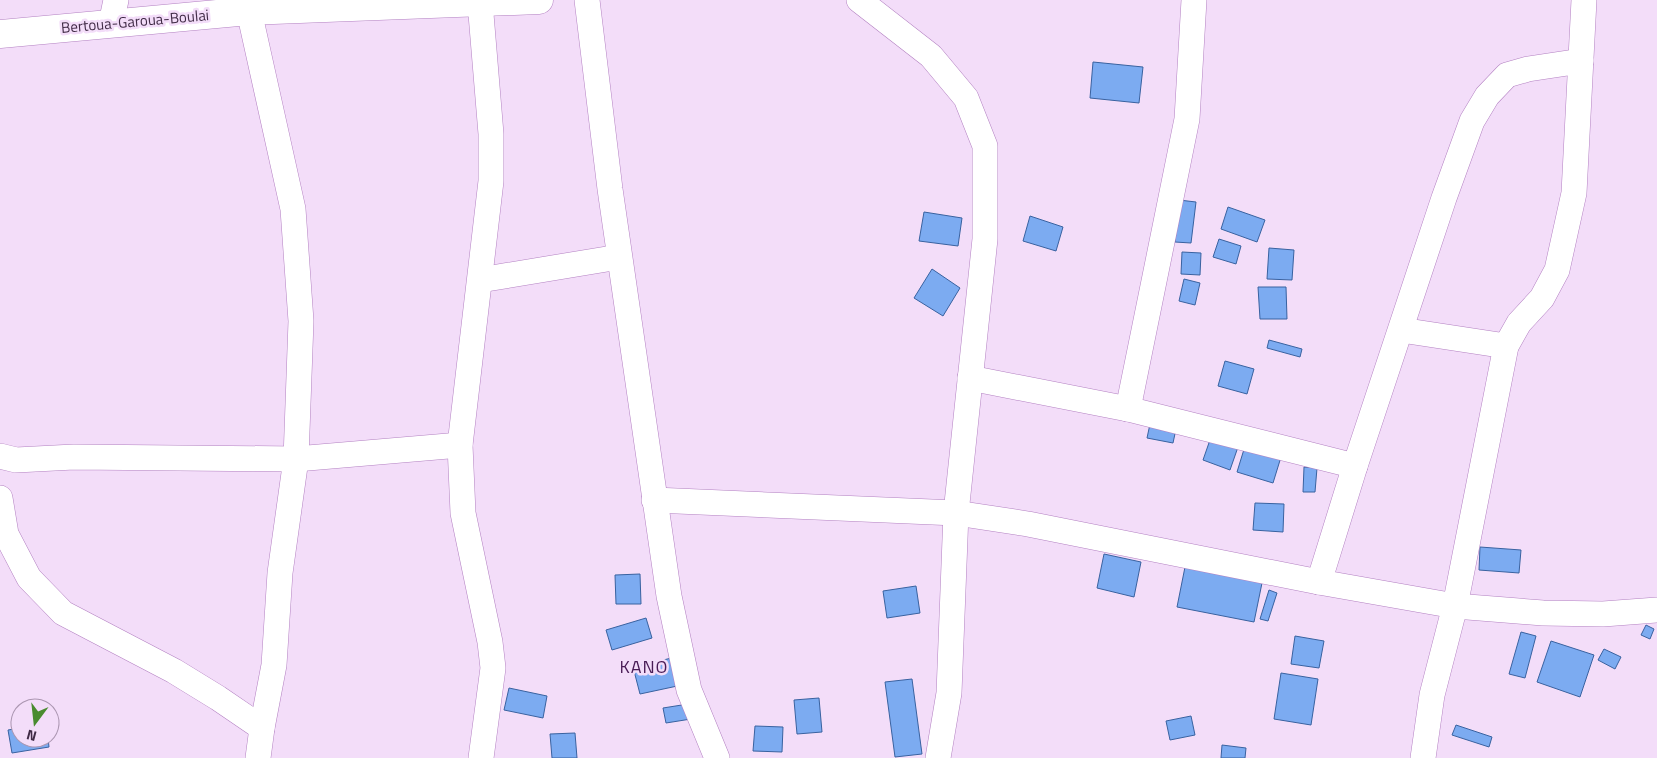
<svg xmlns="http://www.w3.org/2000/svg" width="1657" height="758" font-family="'Titillium Web',sans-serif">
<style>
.building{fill:#7cabf1;stroke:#3962a0}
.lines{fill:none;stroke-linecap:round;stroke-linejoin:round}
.minor-casing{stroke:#b381c2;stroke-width:26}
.highway-casing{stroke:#b381c2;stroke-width:29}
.minor{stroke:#fff;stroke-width:25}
.highway{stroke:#fff;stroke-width:28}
.labels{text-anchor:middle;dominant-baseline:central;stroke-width:5;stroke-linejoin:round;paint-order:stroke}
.street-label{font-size:15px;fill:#402b46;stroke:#f3ddf9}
.quarter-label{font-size:18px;letter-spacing:1px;fill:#481b55;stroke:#f3ddf9}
</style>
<rect width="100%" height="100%" fill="#f3ddf9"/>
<!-- building -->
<g class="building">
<polygon points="1093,62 1143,67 1139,103 1090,98"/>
<polygon points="1179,200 1196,202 1191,243 1175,242"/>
<polygon points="1228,207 1265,220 1257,242 1221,229"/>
<polygon points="924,212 962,218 958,246 919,241"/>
<polygon points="1030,216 1063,227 1056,251 1023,241"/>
<polygon points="1219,239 1241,246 1236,264 1213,257"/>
<polygon points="1269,248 1294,250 1292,280 1267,279"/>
<polygon points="1182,252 1201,253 1200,275 1181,274"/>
<polygon points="932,269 960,288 943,316 914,298"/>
<polygon points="1184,279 1200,283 1195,305 1179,301"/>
<polygon points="1258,287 1286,287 1287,319 1260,319"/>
<polygon points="1269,340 1302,349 1300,357 1267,348"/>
<polygon points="1225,361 1254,369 1247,394 1218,386"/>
<polygon points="1150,424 1176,429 1173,443 1147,438"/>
<polygon points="1211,437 1238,447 1230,470 1203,460"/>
<polygon points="1245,446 1281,457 1273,483 1237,472"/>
<polygon points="1304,467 1317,468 1315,492 1303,492"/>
<polygon points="1255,503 1284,504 1283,532 1253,530"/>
<polygon points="1480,547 1521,550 1519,573 1479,570"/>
<polygon points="1104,554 1141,562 1134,597 1097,588"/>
<polygon points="1185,567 1262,583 1254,622 1177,607"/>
<polygon points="640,574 641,604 616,604 615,575"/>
<polygon points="916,586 920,613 887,618 883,591"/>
<polygon points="1269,590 1277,593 1268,621 1260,619"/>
<polygon points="646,618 652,638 612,650 606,630"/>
<polygon points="1646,625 1654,629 1650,639 1641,635"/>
<polygon points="1521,632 1536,636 1525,678 1509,674"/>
<polygon points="1295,636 1324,641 1319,668 1291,664"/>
<polygon points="1551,641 1594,655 1580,697 1537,682"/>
<polygon points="1604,649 1621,657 1615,669 1598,660"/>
<polygon points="676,657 682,685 640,694 633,667"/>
<polygon points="1281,673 1318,679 1311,725 1274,719"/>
<polygon points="912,679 922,754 895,757 885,682"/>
<polygon points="509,688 547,696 543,718 504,710"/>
<polygon points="819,698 822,732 797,734 794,700"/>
<polygon points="688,704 691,719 666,723 663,708"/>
<polygon points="1191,716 1195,735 1170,740 1166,721"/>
<polygon points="1456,725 1492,737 1489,747 1452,735"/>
<polygon points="755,726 783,727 782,752 753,751"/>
<polygon points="20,728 20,738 48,738 49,747 12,753 8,730"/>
<polygon points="575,733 577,758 552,758 550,734"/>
<polygon points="1222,745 1246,748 1245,758 1221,758"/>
</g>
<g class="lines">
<!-- minor casing -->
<g class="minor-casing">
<g id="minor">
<polyline points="587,0 610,189 669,596 689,690 717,758"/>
<polyline points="859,0 931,56 966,98 985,146 985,239 956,513 949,693 938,758"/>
<polyline points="480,2 491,134 491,181 460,445 463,513 490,642 493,668 481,758"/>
<polyline points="249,11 293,209 301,321 296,459 280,573 274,665 262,728 258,758"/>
<polyline points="111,24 116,0"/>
<polyline points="480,280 619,257"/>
<polyline points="1401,330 1506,346"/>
<polyline points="970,378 1128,409 1355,466"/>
<polyline points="1128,409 1187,119 1194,0"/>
<polyline points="0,456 16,460 74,457 296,459 460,445"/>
<polyline points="0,498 6,534 29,578 63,613 174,671 218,698 262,728"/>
<polyline points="654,500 956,513 1028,524 1319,582 1455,606 1543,613 1603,614 1657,610"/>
<polyline points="1319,582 1355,466 1444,198 1472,121 1487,96 1507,75 1528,69 1581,61"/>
<polyline points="1423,758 1432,695 1455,606 1506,346 1519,323 1542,298 1557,270 1574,193 1584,0"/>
</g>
</g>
<!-- highway casing -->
<g class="highway-casing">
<polyline id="highway" points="0,34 249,11 539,0"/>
</g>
<!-- minor -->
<use href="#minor" class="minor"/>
<!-- highway -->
<use href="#highway" class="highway"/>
</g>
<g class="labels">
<!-- street labels -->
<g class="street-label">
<text transform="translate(135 21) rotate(-5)">Bertoua-Garoua-Boulai</text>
</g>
<!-- quarter labels -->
<g class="quarter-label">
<text x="644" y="666">KANO</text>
</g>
</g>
<!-- north arrow -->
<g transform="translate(35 723) rotate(195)"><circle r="24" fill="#f3ddf9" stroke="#ab96b1"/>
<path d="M0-4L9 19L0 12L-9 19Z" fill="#498b2f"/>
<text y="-8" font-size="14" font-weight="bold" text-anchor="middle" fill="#402b46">N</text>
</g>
</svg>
